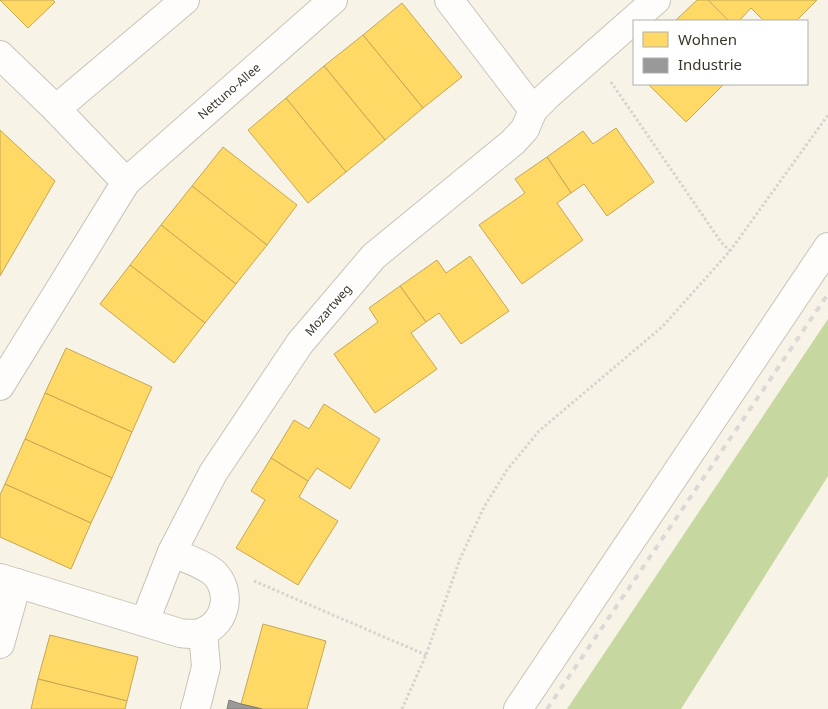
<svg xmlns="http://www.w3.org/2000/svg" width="828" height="709" font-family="'Noto Sans',sans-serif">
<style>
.forest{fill:#c7d7a0}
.homes{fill:#ffd966;stroke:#c4a853}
.industry{fill:#999;stroke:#7d7b77}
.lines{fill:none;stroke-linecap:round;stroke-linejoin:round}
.street-casing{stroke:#c8c3b7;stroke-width:30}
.secondary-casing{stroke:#c8c3b7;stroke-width:30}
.path{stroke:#d6d4cf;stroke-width:3;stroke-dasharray:2.5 2.5;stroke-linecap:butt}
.street{stroke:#fefdfb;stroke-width:28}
.secondary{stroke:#fefdfb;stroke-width:28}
.rail{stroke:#dad9d5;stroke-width:4;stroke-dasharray:6 6;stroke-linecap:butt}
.labels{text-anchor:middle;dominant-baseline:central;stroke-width:5;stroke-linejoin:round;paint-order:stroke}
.street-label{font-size:12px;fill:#3b3628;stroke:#fff}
</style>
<rect width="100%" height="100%" fill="#f8f3e7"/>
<!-- forest -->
<polygon class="forest" points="828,319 828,476 681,709 567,709"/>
<!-- homes -->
<g class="homes">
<polygon points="0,0 53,0 55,2 28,28"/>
<polygon points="697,0 708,0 729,21 675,21"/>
<polygon points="708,0 817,0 796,21 764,21 751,8 739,21 729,21"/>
<polygon points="402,3 462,77 423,108 363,35"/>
<polygon points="363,35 423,108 385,140 324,66"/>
<polygon points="324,66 385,140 346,172 286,98"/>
<polygon points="648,84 724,84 686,122"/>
<polygon points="286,98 346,172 308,203 248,130"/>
<polygon points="616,128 654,182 607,216 584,184 571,193 547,157 583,131 593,144"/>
<polygon points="0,130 55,181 0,276"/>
<polygon points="223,147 297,205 267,245 192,186"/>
<polygon points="547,157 571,193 557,203 583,240 522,284 479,225 525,193 515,179"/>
<polygon points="192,186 267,245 236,284 161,225"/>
<polygon points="161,225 236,284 205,323 130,265"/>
<polygon points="470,256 509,311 461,344 439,313 426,322 400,286 437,260 446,273"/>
<polygon points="130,265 205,323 174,363 100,304"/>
<polygon points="400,286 426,322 411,333 437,369 375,413 334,354 378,322 369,308"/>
<polygon points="66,348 152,387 132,432 45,393"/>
<polygon points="45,393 132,432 112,478 25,439"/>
<polygon points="324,404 380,439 350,489 317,468 308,481 271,458 294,420 309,429"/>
<polygon points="25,439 112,478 91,523 5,484"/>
<polygon points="271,458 308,481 299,497 338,521 298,585 236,548 265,500 251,491"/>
<polygon points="5,484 91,523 71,569 0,537 0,495"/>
<polygon points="263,624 326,641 307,709 262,709 241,704"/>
<polygon points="50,635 138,657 127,701 38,679"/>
<polygon points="38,679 127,701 125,709 31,709"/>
</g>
<!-- industry -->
<polygon class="industry" points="229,700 241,704 262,709 227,709"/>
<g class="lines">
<!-- street casing -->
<g class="street-casing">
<g id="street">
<polyline points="449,0 533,110"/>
<polyline points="0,55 56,109"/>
<polyline points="126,182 333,0"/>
<polyline points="0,386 126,182 56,109 185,0"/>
<path d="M0,578L180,633C188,634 195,635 203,632C227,622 232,591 214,573C204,564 184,558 172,552"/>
<polyline points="145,621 172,552 213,473 300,343 374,256 513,142 525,129 533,110 548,95 656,0"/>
<polyline points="0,644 17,583"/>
<polyline points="195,709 197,703 206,667 203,632"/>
</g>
</g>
<!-- secondary casing -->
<g class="secondary-casing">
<polyline id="secondary" points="518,709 828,247"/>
</g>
<!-- path -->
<g class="path">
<polyline points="611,82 721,242 730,251"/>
<polyline points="254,581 426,655"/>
<polyline points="402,709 426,655 460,559 484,507 507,470 539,431 662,327 730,251 828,115"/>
</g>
<!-- street -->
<use href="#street" class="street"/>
<!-- secondary -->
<use href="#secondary" class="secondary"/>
<!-- rail -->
<polyline class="rail" points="547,709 828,294"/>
</g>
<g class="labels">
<!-- street labels -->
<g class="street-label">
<text transform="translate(229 91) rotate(-41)">Nettuno-Allee</text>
<text transform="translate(328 310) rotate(-49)">Mozartweg</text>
</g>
</g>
<!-- legend -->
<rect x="633" y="20" width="175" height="65" fill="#ffffff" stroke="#b1afa9"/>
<rect x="643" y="32" width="25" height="15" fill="#ffd966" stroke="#b1afa9"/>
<text x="678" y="45" font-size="15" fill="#3b3628">Wohnen</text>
<rect x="643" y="58" width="25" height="15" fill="#999999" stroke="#b1afa9"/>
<text x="678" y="70" font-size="15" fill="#3b3628">Industrie</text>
</svg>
